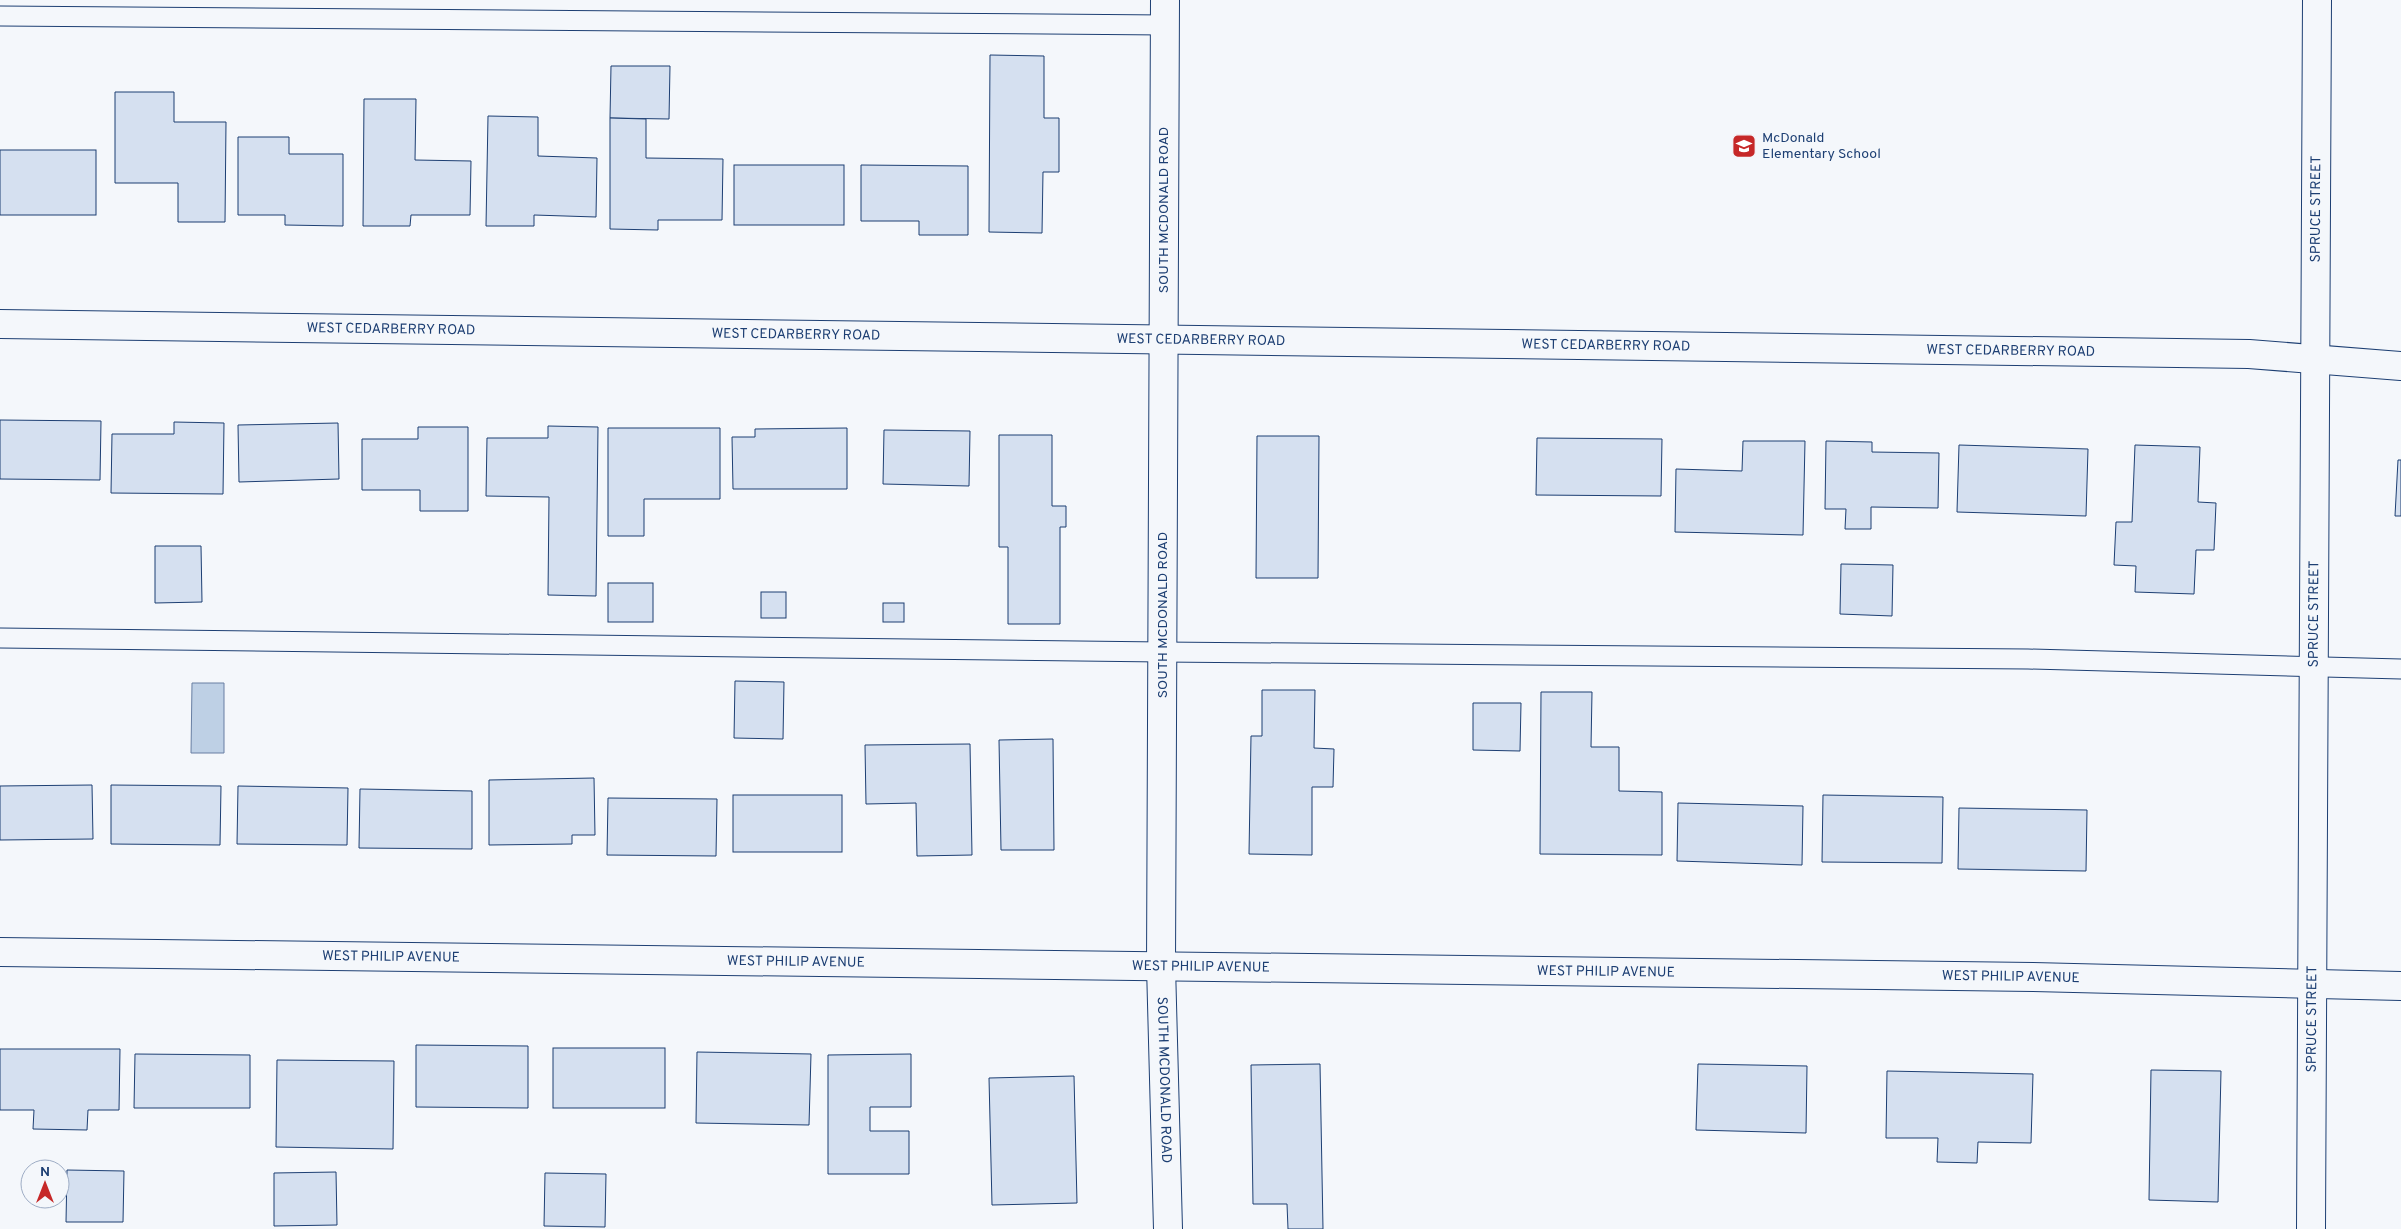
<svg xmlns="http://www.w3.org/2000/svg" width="2401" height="1229" font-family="Overpass,sans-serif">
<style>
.water{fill:#bed0e5;stroke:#687fa3}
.building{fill:#d5e0f0;stroke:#1d3f73}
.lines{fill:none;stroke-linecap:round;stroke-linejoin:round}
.service-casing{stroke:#1d3f73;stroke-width:21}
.minor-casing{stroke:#1d3f73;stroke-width:30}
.tertiary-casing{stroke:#1d3f73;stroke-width:30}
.secondary-casing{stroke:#1d3f73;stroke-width:30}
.service{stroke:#f4f7fb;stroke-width:19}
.minor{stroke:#f4f7fb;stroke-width:28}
.tertiary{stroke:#f4f7fb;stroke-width:28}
.secondary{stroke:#f4f7fb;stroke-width:28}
.labels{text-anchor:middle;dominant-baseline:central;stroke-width:4;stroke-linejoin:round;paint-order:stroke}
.poi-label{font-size:14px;fill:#1d3f73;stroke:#f4f7fb;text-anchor:start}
.street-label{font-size:14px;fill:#1d3f73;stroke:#f4f7fb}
</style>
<rect width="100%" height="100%" fill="#f4f7fb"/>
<!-- water -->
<polygon class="water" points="192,683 224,683 224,753 191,753"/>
<!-- building -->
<g class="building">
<polygon points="990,55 1044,56 1044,118 1059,118 1059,172 1043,172 1042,233 989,232"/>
<polygon points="611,66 670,66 669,119 610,118"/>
<polygon points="115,92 174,92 174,122 226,122 225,222 178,222 178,183 115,183"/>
<polygon points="364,99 416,99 415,160 471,161 470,215 411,215 410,226 363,226"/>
<polygon points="488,116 538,117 538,156 597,158 596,217 534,215 534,226 486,226"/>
<polygon points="610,118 646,119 646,158 723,159 722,220 658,220 658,230 610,229"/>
<polygon points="238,137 289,137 289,154 343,154 343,226 285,225 285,215 238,215"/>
<rect x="0" y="150" width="96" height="65"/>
<rect x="734" y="165" width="110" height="60"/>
<polygon points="861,165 968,166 968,235 919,235 919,221 861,221"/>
<polygon points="0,420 101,421 100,480 0,479"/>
<polygon points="174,422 224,423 223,494 111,493 112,434 174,434"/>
<polygon points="338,423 339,479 239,482 238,425"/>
<polygon points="548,426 598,427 596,596 548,595 549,497 486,496 487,438 548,438"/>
<polygon points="418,427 468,427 468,511 420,511 420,490 362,490 362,439 418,439"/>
<polygon points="608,428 720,428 720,499 644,499 644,536 608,536"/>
<polygon points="847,428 847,489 733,489 732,437 755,437 755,429"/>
<polygon points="884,430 970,431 969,486 883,484"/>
<polygon points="999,435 1052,435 1052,506 1066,506 1066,527 1060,527 1060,624 1008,624 1008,547 999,547"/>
<polygon points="1257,436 1319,436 1318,578 1256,578"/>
<polygon points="1537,438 1662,439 1661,496 1536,495"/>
<polygon points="1743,441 1805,441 1803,535 1675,532 1676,469 1742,471"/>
<polygon points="1826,441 1872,442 1872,452 1939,453 1938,508 1871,507 1871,529 1845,529 1846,509 1825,509"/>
<polygon points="1959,445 2088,449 2086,516 1957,512"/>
<polygon points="2135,445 2200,447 2198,502 2216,503 2214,550 2196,550 2194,594 2135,592 2136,566 2114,565 2116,522 2132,522"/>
<polygon points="2398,460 2401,460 2401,516 2395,516"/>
<polygon points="155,546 201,546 202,602 155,603"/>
<polygon points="1841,564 1893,565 1892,616 1840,614"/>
<rect x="608" y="583" width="45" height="39"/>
<rect x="761" y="592" width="25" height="26"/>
<rect x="883" y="603" width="21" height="19"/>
<polygon points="735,681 784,682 783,739 734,738"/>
<polygon points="1262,690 1315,690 1314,748 1334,749 1333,787 1312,787 1312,855 1249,854 1251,736 1262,736"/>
<polygon points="1541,692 1592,692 1591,747 1619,747 1619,791 1662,792 1662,855 1540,854"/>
<polygon points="1473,703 1521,703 1520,751 1473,750"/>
<polygon points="1053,739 1054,850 1001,850 999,740"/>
<polygon points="970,744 972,855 917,856 916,803 866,804 865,745"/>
<polygon points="594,778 595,835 572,835 572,844 489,845 489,780"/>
<polygon points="92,785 93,839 0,840 0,786"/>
<polygon points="111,785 221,786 220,845 111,844"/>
<polygon points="238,786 348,788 347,845 237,844"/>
<polygon points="360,789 472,791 472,849 359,848"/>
<rect x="733" y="795" width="109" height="57"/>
<polygon points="1823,795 1943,797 1942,863 1822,862"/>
<polygon points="608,798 717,799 716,856 607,855"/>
<polygon points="1678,803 1803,806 1802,865 1677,861"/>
<polygon points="1959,808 2087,810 2086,871 1958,869"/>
<polygon points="416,1045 528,1046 528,1108 416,1107"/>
<rect x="553" y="1048" width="112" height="60"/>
<polygon points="0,1049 120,1049 119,1110 88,1110 87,1130 33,1129 34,1110 0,1110"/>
<polygon points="697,1052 811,1054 809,1125 696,1123"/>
<polygon points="135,1054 250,1055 250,1108 134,1108"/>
<polygon points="911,1054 911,1107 870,1107 870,1131 909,1131 909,1174 828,1174 828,1055"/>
<polygon points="277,1060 394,1061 393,1149 276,1147"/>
<polygon points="1320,1064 1323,1229 1288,1229 1287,1204 1253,1204 1251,1065"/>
<polygon points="1698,1064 1807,1066 1806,1133 1696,1130"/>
<polygon points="2151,1070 2221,1071 2218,1202 2149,1200"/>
<polygon points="1887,1071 2033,1074 2031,1143 1978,1142 1977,1163 1937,1162 1938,1138 1886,1138"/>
<polygon points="1074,1076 1077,1203 992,1205 989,1078"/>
<polygon points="67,1170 124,1171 123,1222 66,1222"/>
<polygon points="336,1172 337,1225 274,1226 274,1173"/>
<polygon points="545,1173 606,1174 605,1227 544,1226"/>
</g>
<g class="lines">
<!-- service casing -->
<g class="service-casing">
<g id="service">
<polyline points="0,16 1165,25"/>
<polyline points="0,638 1162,652 2028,659 2401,669"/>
</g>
</g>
<!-- minor casing -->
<g class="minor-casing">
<g id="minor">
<path id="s1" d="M0,324L2249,354L2401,366"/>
<path id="s2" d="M2311,1229L2317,0"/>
</g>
</g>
<!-- tertiary casing -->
<g class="tertiary-casing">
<g id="tertiary">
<path id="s3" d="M1165,0L1161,966L1168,1229"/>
</g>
</g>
<!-- secondary casing -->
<g class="secondary-casing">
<g id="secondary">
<path id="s4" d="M0,952L2033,977L2401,986"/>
</g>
</g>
<!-- service -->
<use href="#service" class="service"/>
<!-- minor -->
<use href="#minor" class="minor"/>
<!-- tertiary -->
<use href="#tertiary" class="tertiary"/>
<!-- secondary -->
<use href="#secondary" class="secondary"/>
</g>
<!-- icons -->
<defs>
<g id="school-square" transform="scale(1.25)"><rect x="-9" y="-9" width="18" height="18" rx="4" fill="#c62828" stroke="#f4f7fb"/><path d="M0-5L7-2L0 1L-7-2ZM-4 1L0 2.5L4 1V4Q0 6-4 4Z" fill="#fff"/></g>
</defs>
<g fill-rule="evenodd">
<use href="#school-square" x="1744" y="146"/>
</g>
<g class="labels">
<!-- poi labels -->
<g class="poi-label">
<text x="1762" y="138">McDonald<tspan x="1762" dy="16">Elementary School</tspan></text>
</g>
<!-- street labels -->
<g class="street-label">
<text transform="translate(1164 210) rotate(-90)">SOUTH MCDONALD ROAD</text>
<text stroke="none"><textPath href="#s2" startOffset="1020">SPRUCE STREET</textPath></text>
<text stroke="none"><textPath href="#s1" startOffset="391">WEST CEDARBERRY ROAD</textPath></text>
<text stroke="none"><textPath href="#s1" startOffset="796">WEST CEDARBERRY ROAD</textPath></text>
<text stroke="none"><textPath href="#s1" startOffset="1201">WEST CEDARBERRY ROAD</textPath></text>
<text stroke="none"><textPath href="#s1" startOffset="1606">WEST CEDARBERRY ROAD</textPath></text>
<text stroke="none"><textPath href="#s1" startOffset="2011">WEST CEDARBERRY ROAD</textPath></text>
<text transform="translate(1163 615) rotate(-90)">SOUTH MCDONALD ROAD</text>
<text stroke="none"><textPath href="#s2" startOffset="615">SPRUCE STREET</textPath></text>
<text stroke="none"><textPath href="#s4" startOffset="391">WEST PHILIP AVENUE</textPath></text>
<text stroke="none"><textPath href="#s4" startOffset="796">WEST PHILIP AVENUE</textPath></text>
<text stroke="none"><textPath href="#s4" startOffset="1201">WEST PHILIP AVENUE</textPath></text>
<text stroke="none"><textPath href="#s4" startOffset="1606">WEST PHILIP AVENUE</textPath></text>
<text stroke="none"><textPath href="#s4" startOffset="2011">WEST PHILIP AVENUE</textPath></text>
<text stroke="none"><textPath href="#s2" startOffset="210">SPRUCE STREET</textPath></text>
<text stroke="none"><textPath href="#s3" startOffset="1080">SOUTH MCDONALD ROAD</textPath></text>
</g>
</g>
<!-- north arrow -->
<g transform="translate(45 1184)"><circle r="24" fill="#f4f7fb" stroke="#9eadc5"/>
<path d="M0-4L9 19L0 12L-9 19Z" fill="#c62828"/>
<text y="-8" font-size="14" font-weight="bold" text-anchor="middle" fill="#1d3f73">N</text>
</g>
</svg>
